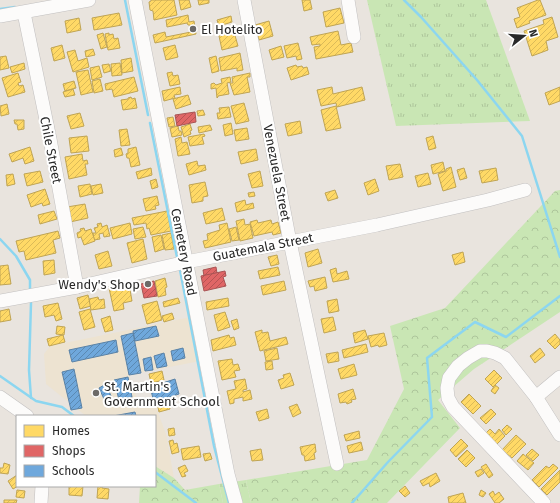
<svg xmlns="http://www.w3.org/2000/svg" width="560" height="503" font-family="'Fira Sans',sans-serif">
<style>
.education{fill:#ede3d1}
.grass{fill:url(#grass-tufts)}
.forest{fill:url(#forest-crowns)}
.homes{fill:url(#homes-hatch);stroke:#bfa454}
.shops{fill:url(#shops-hatch);stroke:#a95454}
.schools{fill:url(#schools-hatch);stroke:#5a82a6}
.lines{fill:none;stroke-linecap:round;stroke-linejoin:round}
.stream{stroke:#8cd6f0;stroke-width:2.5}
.minor-casing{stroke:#c2c0c0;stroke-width:14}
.minor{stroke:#fcfbfa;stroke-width:13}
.poi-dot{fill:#6c6a68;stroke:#fff;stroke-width:1.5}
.labels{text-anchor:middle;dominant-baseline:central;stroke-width:4;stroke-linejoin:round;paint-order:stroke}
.poi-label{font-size:13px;fill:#292929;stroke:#fff;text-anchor:start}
.street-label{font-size:13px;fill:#292929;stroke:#fff}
</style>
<defs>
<pattern id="grass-tufts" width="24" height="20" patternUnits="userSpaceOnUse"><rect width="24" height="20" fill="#c9e6b4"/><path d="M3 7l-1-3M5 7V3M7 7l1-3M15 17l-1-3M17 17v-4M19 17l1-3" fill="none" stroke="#adc59b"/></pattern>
<pattern id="forest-crowns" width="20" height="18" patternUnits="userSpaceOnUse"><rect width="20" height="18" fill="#c9e6b4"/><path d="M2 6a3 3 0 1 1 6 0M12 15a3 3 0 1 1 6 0" fill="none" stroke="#adc59b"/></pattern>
<pattern id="homes-hatch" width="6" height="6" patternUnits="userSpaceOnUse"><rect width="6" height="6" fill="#ffd966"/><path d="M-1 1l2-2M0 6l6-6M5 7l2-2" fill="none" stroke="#dbba58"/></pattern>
<pattern id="shops-hatch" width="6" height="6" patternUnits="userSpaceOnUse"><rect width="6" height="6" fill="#e06666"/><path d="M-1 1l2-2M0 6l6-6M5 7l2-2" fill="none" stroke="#b65454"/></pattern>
<pattern id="schools-hatch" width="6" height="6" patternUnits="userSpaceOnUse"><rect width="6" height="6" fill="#6fa8dc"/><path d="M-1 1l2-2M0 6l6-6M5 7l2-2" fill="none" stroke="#5b89b2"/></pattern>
</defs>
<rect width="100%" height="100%" fill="#e9e4de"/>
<!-- education -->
<polygon class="education" points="191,317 200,361 129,375 139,406 154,402 166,434 174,478 155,466 155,416 86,416 46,384 44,354 50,346"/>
<!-- grass -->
<g class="grass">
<polygon points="367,0 486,0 530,121 396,126"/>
<polygon points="246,480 251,503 223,503 219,484"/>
</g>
<!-- forest -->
<g class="forest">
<polygon points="560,190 560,312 474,369 438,400 460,428 387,503 251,503 246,480 367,460 404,389 390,326 445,308 555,191"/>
<polygon points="155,466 174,478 185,490 219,484 223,503 139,503 140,486 155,486"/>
</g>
<!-- homes -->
<g class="homes">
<polygon points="151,0 174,0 177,15 154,20 153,11 150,10 149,2 151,1"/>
<polygon points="179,0 189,0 191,7 181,10"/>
<polygon points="198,0 209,0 209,3 199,5"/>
<polygon points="302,0 310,0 312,9 304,11"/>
<polygon points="538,0 540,0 546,15 529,21 530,23 517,28 514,19 520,17 517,8"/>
<polygon points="340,8 344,23 326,27 323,12"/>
<polygon points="119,13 122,25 94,30 92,18"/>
<polygon points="188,15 189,22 194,21 196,34 155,43 153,35 165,32 166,37 191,32 190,25 188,25 187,23 167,27 166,20"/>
<polygon points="231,16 232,22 219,26 217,20"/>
<polygon points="552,17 558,37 546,41 548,50 532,56 524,31 544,24 543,20"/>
<polygon points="79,18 81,30 67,33 65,21"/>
<polygon points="269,21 273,36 259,40 255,25"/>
<polygon points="338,31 341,45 351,43 353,52 316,59 314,47 320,46 320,44 312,45 310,37"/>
<polygon points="234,32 238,46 222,50 219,36"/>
<polygon points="103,33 107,47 101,49 97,35"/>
<polygon points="109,33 109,35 113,34 114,39 118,38 120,48 108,50 105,34"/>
<polygon points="298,43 302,59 297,60 296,56 287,58 284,46"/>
<polygon points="62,45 65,58 54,61 51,48"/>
<polygon points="175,45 178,57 166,60 163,48"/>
<polygon points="281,46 284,57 272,60 269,50"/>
<polygon points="93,49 95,55 86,57 85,51"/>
<polygon points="75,50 78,61 87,58 89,67 73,72 67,52"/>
<polygon points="240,53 243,70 237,71 237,68 221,71 219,58"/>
<polygon points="6,56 9,68 0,70 0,57"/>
<polygon points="216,56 219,71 212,73 209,58"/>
<polygon points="131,58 133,71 122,73 121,60"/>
<polygon points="24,63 25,69 12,73 10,67"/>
<polygon points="120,63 122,75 112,76 111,64"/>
<polygon points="109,64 111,71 104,73 102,65"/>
<polygon points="296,65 297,67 302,66 303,68 307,67 309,74 291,80 287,68"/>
<polygon points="99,66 102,77 92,80 90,68"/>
<polygon points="88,70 93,92 81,95 76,72"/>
<polygon points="172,72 173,76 178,75 180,84 170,86 167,73"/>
<polygon points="18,73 21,82 18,83 19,86 23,85 25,92 8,97 2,78"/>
<polygon points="250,73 250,77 247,77 250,92 234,95 230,83 233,83 232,77"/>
<polygon points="134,77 138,91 114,97 112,89 106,90 105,84"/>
<polygon points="230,77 231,82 227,83 229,94 218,96 218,97 217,98 216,88 211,89 211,84 214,83 216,85 222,83 221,79"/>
<polygon points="100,79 103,91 94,93 92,81"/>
<polygon points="74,81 76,88 65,91 63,84"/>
<polygon points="180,87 181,94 174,95 175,98 164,101 162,91"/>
<polygon points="332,87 333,94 362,87 365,100 337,107 336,103 321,106 317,90"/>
<polygon points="560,87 560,101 549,105 545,93"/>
<polygon points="73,89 75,95 65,97 63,92"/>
<polygon points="188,95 191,104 176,109 173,99"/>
<polygon points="131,97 132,99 135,98 137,108 123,110 121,100 128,99 128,98"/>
<polygon points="244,103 249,121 236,124 231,106"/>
<polygon points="7,104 9,114 1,116 0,106"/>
<polygon points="336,106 341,128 326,131 321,110"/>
<polygon points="229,107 231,117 218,119 217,113 220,113 219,108"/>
<polygon points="203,110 205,115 198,116 197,111"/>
<polygon points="80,113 84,126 71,129 67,116"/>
<polygon points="173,117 175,126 169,127 167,118"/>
<polygon points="14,120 24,120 24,129 18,130 17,124 15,124"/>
<polygon points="300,121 302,133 288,136 285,124"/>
<polygon points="231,123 233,134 225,136 223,125"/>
<polygon points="190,124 192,130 190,131 191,134 184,137 181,127"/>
<polygon points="210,125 212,130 199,133 198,127"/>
<polygon points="178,126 179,131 181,131 182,135 172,137 170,128"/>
<polygon points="247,128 249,139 236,141 234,130"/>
<polygon points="127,129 130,145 121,146 119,130"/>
<polygon points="204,134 205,136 202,137 204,144 190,146 188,137"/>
<polygon points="87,136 89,151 71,153 69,138"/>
<polygon points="433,136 436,148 429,150 426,138"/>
<polygon points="181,137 182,143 187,142 190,154 178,156 175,139"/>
<polygon points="30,147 34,161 25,164 23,158 12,162 9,154"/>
<polygon points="136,147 140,165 131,167 129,158 127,158 126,154 128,153 128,149"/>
<polygon points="121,148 123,155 115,157 114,150"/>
<polygon points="256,149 258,160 241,164 238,152"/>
<polygon points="82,154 83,161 87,160 88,164 85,164 87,175 69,179 65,157"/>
<polygon points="197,161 198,166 205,165 206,170 189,175 186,164"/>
<polygon points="443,162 445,171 433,174 431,165"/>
<polygon points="400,164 403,177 389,180 386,166"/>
<polygon points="451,167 456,187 443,191 438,174 446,171 446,169"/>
<polygon points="151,168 152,175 138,179 136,172"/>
<polygon points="464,168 467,178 460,180 457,170"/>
<polygon points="496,168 498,180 482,183 479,171"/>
<polygon points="40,171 43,182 27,186 24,174"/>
<polygon points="260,171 263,186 252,188 248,174"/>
<polygon points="428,173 431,184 418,187 415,176"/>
<polygon points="13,174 15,184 7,186 6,175"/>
<polygon points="156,179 158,187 152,189 150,181"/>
<polygon points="375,179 379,191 368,195 364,183"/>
<polygon points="205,182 208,196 203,197 203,201 192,203 189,185"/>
<polygon points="90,184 92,194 80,197 78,186"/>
<polygon points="101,184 103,193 93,195 91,186"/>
<polygon points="45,189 50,204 43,206 42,203 31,207 27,195"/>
<polygon points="335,190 338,198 328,201 325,193"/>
<polygon points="254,192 255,196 249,197 248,193"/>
<polygon points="157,196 159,205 155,206 156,209 146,211 143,199"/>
<polygon points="245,200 246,205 253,203 254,208 237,212 235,203"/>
<polygon points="85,204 88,218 70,222 67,207"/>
<polygon points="222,208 225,220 206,224 203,213"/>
<polygon points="54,211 57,219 40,224 38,215"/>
<polygon points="167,211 171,231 151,235 149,228 147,229 146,223 134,225 132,218"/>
<polygon points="244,219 245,225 250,224 253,238 240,241 236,221"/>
<polygon points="257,220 258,223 271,220 272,224 278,222 281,233 273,235 272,232 254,236 250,222"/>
<polygon points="101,223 102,227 107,225 110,236 104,237 103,233 99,234 100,239 94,240 93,233 96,233 94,228 98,227 97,224"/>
<polygon points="130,223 132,234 113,239 110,228"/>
<polygon points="227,223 231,242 205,248 203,241 208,240 207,234 220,230 219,225"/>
<polygon points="143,227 146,237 135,239 133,229"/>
<polygon points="236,227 239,240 232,241 229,229"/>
<polygon points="84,228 85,231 91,229 95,241 84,245 81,237 78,238 77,233 81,231 80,229"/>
<polygon points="58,231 60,238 53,240 56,253 26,260 24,251 19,252 16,241"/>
<polygon points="171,233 174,249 165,250 162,235"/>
<polygon points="161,235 164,249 155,252 152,237"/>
<polygon points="143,239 147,259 132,263 127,243"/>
<polygon points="318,249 322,263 308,267 305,253"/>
<polygon points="108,251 112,266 99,269 95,255"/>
<polygon points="463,252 465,262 455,265 452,255"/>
<polygon points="277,255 279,264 271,266 268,257"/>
<polygon points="54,260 55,273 44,275 43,261"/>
<polygon points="8,265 11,284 0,285 0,266"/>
<polygon points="278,267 280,275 260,279 258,271"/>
<polygon points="336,268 337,274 347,271 349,279 333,282 330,270"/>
<polygon points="325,277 327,288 315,291 314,286 310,287 308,281"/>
<polygon points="165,278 167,287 165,288 166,295 158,297 155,281"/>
<polygon points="284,281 286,290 263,295 261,286"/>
<polygon points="129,284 132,301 123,303 124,309 114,311 109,288"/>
<polygon points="88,295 91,306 80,309 77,298"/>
<polygon points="98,297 99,300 104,299 105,308 91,310 89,299"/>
<polygon points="178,298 180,303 164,307 163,302"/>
<polygon points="228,298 229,306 207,310 206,302"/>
<polygon points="337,299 339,311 329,313 327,301"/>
<polygon points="157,301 162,320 147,324 142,305"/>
<polygon points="58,303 62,319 56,321 54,315 45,317 43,306"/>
<polygon points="9,309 11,320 0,322 0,311"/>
<polygon points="90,309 95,327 84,330 79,312"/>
<polygon points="225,312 230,327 218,331 214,315"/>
<polygon points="172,313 174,319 164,322 162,316"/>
<polygon points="110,316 113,330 105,332 101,319"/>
<polygon points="333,317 336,330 324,333 321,319"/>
<polygon points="237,319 239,328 234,330 231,321"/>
<polygon points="57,326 65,327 64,335 56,334"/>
<polygon points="262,330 262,333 268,332 270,341 286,337 288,344 260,351 255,332"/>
<polygon points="365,330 368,339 355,343 353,333"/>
<polygon points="384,333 387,345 379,347 378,345 371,347 368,336"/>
<polygon points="555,334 560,340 560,344 555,349 547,341"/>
<polygon points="63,335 65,342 49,346 47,339"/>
<polygon points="229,335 230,338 234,337 236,345 213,351 211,340"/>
<polygon points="366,344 368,352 344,358 342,350"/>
<polygon points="277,348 279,359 266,361 264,351"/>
<polygon points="540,348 545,355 535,363 530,356"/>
<polygon points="338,352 339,361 328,363 326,354"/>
<polygon points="232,359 233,365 238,364 240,370 234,371 236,377 222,380 218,361"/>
<polygon points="272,361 273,369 266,370 265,362"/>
<polygon points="354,364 357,375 341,379 338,369"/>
<polygon points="494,370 502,378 493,387 485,379"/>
<polygon points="162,371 164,380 151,383 149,374"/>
<polygon points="290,373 294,385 281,389 278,380 284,378 283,375"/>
<polygon points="245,379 247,389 243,390 243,392 250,390 252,399 243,401 243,397 234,399 234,403 230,404 227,391 236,389 234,381"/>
<polygon points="495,385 499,388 495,394 491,391"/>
<polygon points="353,389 356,399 351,400 352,402 347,404 346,402 340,403 338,394"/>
<polygon points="469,394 481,406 473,414 461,402"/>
<polygon points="168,400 170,409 159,412 157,403"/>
<polygon points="297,404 301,413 293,417 289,407"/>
<polygon points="267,409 269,418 259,421 256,412"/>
<polygon points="491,409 496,414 486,424 480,418"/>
<polygon points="507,425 512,429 506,435 502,430"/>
<polygon points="174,428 175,435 169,436 168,429"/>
<polygon points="490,429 495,434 499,429 505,436 496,445 485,434"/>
<polygon points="359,431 360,438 346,441 344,435"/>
<polygon points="516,435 526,444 512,458 502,450"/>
<polygon points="461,439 468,446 456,457 450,450"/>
<polygon points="173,440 174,444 177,443 179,452 172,454 169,441"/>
<polygon points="361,442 363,450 349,453 347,446"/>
<polygon points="315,444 316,452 314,453 315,459 305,461 304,455 302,455 300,447"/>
<polygon points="199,446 201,457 183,460 181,449"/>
<polygon points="261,449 263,460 252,461 250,451"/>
<polygon points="532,449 539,455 533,461 526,455"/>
<polygon points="467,450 475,458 466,467 458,459"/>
<polygon points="210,453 212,459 205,461 203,454"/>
<polygon points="523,454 534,463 528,470 517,461"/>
<polygon points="4,463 10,465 8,474 0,473 0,468 3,468"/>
<polygon points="486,464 493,475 489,478 481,467"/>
<polygon points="553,464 558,468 539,487 532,480 546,466 549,468"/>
<polygon points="185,465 188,471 184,473 186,476 182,477 178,468"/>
<polygon points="481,469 484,473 478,477 475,472"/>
<polygon points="560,470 560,482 547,495 541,489"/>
<polygon points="436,473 440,481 430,487 429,483 423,486 420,481"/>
<polygon points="17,475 18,486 13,489 8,481"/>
<polygon points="69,486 83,486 82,496 69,495"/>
<polygon points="98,486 102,486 102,488 109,489 108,499 97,498"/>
<polygon points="405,486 410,493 405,497 399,491"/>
<polygon points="17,490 25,491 24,498 16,497"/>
<polygon points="481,490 486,493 483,497 479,495"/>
<polygon points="493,491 495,495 499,492 504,499 499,503 495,503 489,494"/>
<polygon points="463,493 466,503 449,503 448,497"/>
<polygon points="4,500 17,500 16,503 4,503"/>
</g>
<!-- shops -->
<g class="shops">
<polygon points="195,112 196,122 177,126 175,115"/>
<polygon points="216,267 217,273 204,276 203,270"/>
<polygon points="225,271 226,276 223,277 226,286 204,291 201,276"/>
<polygon points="154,281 157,296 144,298 141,284"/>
</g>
<!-- schools -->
<g class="schools">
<polygon points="156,326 159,336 135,341 133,331"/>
<polygon points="133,333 141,373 129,375 121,336"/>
<polygon points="116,340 118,352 72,362 69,350"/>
<polygon points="183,348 185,358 173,361 171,351"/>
<polygon points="164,353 167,366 157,368 154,356"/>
<polygon points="151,357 153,370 145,371 143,359"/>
<polygon points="74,369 82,408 71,410 62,372"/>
<polygon points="128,377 132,397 119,400 114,380"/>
<polygon points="175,379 179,394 154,402 150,387"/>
<polygon points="106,384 111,396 104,399 99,388"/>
<polygon points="135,412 136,416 113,416"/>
</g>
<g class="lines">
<!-- stream -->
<g class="stream">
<polyline points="125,0 148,115"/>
<polyline points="404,0 421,17 477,80 522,136 560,257"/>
<polyline points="0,9 15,7"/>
<polyline points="150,123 177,257"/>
<polyline points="0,239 16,256 30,280 30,289"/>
<polyline points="180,270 214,446 229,503"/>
<polyline points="31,303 29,370 31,398"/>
<polyline points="0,376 36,401 62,407 74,416"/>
<polyline points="155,472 196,503"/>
<polyline points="352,503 388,462 432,417 427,358 475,322 506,337 560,296"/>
</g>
<!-- minor casing -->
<g class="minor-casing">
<g id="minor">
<polyline points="135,0 228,474 236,503"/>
<polyline points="244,0 290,242 337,464"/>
<polyline points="348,0 354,37"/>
<polyline points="24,13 50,139 77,287"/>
<polyline points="0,16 89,0"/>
<polyline points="0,301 77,287 186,262 290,242 377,225 488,200 525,190"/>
<polyline points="0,397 27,416"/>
<polyline points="536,397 560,377"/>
<polyline points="41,503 42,486"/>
<polyline points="544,503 453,407 448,398 447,388 449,378 458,366 468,358 480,351 487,351 495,353 505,358 536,397 560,435"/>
</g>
</g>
<!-- minor -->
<use href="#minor" class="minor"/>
</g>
<!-- markers -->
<g class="poi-dot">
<circle cx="193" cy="29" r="4"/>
<circle cx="148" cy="284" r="4"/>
<circle cx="96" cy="393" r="4"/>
</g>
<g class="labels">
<!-- poi labels -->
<g class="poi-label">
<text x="201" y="29">El Hotelito</text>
<text x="140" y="284" text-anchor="end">Wendy's Shop</text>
<text x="104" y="386">St. Martin's<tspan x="104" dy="15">Government School</tspan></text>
</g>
<!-- street labels -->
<g class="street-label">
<text transform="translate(51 150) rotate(79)">Chile Street</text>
<text transform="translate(277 173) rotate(79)">Venezuela Street</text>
<text transform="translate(263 247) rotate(-11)">Guatemala Street</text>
<text transform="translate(184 252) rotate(79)">Cemetery Road</text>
</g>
</g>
<!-- legend -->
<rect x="16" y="415" width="140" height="72" fill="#ffffff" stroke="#a9a9a9"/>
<rect x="24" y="425" width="20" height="12" fill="#ffd966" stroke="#a9a9a9"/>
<text x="52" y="435" font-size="12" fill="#292929">Homes</text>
<rect x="24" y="445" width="20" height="12" fill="#e06666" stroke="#a9a9a9"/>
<text x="52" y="455" font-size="12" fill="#292929">Shops</text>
<rect x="24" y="465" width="20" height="12" fill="#6fa8dc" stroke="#a9a9a9"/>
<text x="52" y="475" font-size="12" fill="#292929">Schools</text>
<!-- north arrow -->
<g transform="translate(524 36) rotate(73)" stroke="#ffffff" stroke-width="3" paint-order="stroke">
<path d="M0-3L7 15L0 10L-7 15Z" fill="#292929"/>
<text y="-6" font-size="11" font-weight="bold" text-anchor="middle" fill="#292929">N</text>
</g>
</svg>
